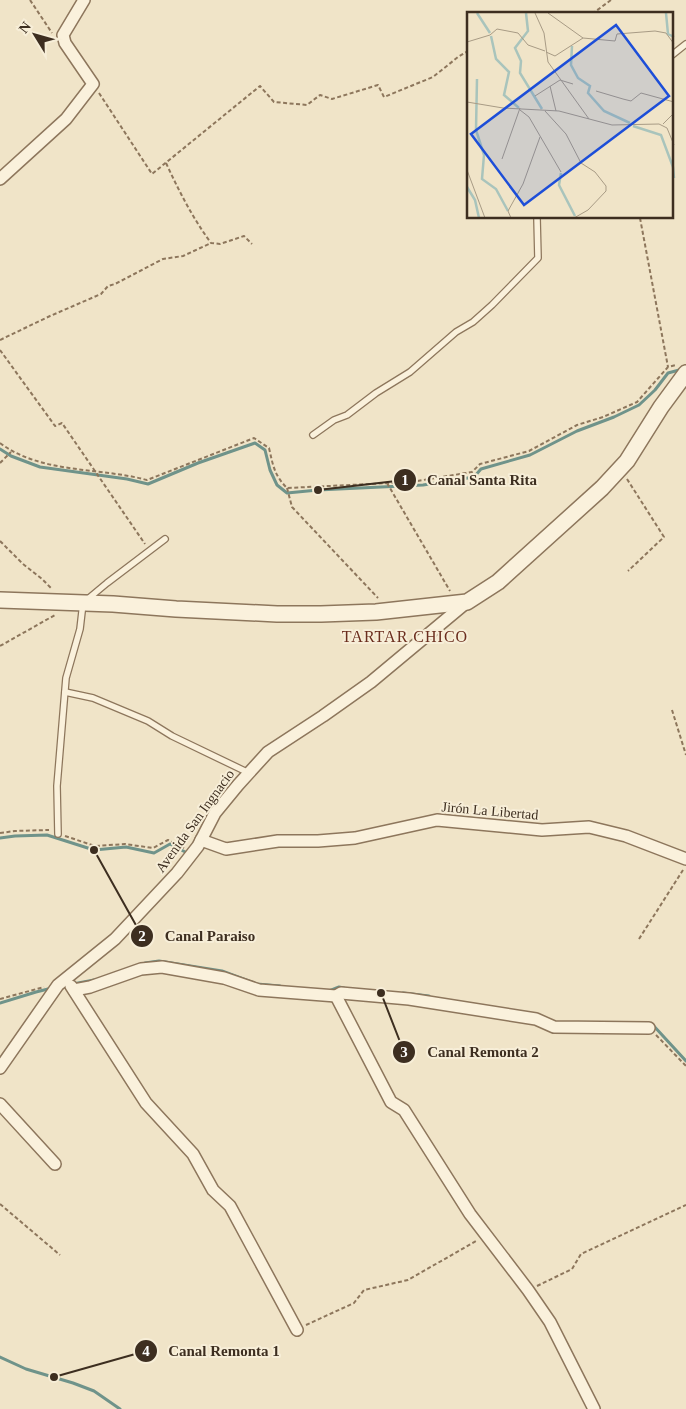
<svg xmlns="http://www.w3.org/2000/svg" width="686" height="1409" font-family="Georgia,serif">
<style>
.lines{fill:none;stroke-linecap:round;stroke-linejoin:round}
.stream{stroke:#6f938a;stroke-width:3}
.service-casing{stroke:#8d765c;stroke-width:8}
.minor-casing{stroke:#8d765c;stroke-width:14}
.tertiary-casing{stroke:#8d765c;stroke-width:18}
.path{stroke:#8d765c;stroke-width:2;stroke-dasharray:4 2.5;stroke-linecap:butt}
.service{stroke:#faf1dc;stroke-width:5.5}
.minor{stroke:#faf1dc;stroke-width:11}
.tertiary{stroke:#faf1dc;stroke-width:15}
.labels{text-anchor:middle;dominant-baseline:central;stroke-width:4;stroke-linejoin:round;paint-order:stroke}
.street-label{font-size:14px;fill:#3d2e20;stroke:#f7eed8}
.quarter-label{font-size:16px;letter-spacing:1px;fill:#6b2e1e;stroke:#f7eed8}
.inset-river{fill:none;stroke:#a9c4bc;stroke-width:2.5}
.inset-road{fill:none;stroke:#a89b85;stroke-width:1}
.view{fill:#1d4ed8;fill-opacity:0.15;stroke:#1d4ed8;stroke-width:2.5}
.inset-edge{fill:none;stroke:#3d2e20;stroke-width:2.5}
.leader{fill:none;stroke:#3d2e20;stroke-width:2}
.callout-dot{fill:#3d2e20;stroke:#f7eed8;stroke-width:2}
.mark-label{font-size:15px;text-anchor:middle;font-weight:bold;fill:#fff}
.callout-label{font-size:15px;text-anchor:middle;font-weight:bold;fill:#3d2e20;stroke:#f7eed8;stroke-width:4;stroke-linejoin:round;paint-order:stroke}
</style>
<rect width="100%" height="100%" fill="#f0e4c8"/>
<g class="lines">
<!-- stream -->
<g class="stream">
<polyline points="0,449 11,456 40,467 127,479 148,484 198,463 255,443 265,450 270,470 277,485 287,493 318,490 423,485 474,477 481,469 530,455 577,431 614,417 639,405 655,390 668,373 683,369"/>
<polyline points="0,838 15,836 47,835 94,850 126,847 154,853 170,844 189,854"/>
<polyline points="145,963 159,961 222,971 257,984 280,986"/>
<polyline points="73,984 94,980"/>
<polyline points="329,991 339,987 344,988"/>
<polyline points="403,993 429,996"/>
<polyline points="0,1003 36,992 52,988"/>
<polyline points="652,1024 686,1061"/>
<polyline points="0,1357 26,1369 73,1383 94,1391 120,1409"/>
</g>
<!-- service casing -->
<g class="service-casing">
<g id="service">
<polyline points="672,55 686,44"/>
<polyline points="313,435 334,420 347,415 376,393 410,372 456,332 473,322 492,305 538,258 537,218"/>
<polyline points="65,692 93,698 148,721 172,736 249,773"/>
<polyline points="58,834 57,786 66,678 80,629 83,603 107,583 165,539"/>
</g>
</g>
<!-- minor casing -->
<g class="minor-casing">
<g id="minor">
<polyline points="0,179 66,119 93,84 65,43 63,35 84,0"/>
<polyline points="201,840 226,849 278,841 318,841 355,838 437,820 542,830 589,827 626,836 686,859"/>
<polyline points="71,986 146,1103 193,1154 213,1190 230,1206 297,1330"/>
<polyline points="74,990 90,987 141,969 162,967 224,978 259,990 336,996 341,993 409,999 536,1019 554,1027 649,1028"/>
<polyline points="336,996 391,1102 404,1110 470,1214 528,1290 550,1322 594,1409"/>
<polyline points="0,1068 58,985 115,939 177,873 198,846 215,813 238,785 268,752 323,716 371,682 467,602"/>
<polyline points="0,1104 55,1164"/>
</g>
</g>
<!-- tertiary casing -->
<g class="tertiary-casing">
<polyline id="tertiary" points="0,600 113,604 176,609 277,614 321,614 376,612 467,602 498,582 602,488 627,461 661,407 686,373"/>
</g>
<!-- path -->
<g class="path">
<polyline points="30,0 52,33"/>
<polyline points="592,14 611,0"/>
<polyline points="99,93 152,174 260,86 274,102 307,105 320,95 332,99 378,85 384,97 433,77 458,57 468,51"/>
<path d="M166,163C179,191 192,217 211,243L220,244L244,236L252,244"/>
<polyline points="640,218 668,367"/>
<polyline points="0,340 50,316 101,294 108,286 115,284 163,259 183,256 211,243"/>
<polyline points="0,350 55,426 62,423 145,544"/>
<path d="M0,443C41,474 99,467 147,480L254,438L269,448C273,465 274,475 287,488L411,482L472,472L480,464L529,451L577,425L603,417L637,402L668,367L676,365"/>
<polyline points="0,463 11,452"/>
<polyline points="627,479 664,537 628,571"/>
<polyline points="387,483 450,591"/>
<polyline points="287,488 292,507 378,598"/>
<polyline points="0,541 23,564 42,579 52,589"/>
<polyline points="0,646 55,615"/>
<polyline points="672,710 686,755"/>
<polyline points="0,833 15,831 49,830"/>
<polyline points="65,836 95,846 125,844 153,848 168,840 184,848"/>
<polyline points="639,939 683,870"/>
<polyline points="0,999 44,987"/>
<polyline points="656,1035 686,1066"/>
<polyline points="0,1204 60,1255"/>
<polyline points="537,1286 572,1269 581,1254 686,1205"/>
<polyline points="306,1325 354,1303 364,1290 408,1280 476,1241"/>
</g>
<!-- service -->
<use href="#service" class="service"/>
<!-- minor -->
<use href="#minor" class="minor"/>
<!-- tertiary -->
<use href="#tertiary" class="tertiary"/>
</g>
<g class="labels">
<!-- street labels -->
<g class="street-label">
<text transform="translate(490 811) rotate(5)">Jirón La Libertad</text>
<text transform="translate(195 821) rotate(-54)">Avenida San Ingnacio</text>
</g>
<!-- quarter labels -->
<g class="quarter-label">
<text x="405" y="636">TARTAR CHICO</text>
</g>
</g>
<!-- overview -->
<g transform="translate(467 12)">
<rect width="206" height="206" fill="#f0e4c8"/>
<path class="inset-river" d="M10,1L23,21M59,1L61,19L48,36L54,49L53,61L75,97M199,1L201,22L207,25M24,24L29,47L42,60L37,83L52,96M105,34L104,53L111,66L123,74L121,81L137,99L163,111M10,67L9,118L17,143L15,167L29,177L41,199M166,114L194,123L206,155L207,166M94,161L92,173L108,204M0,175L8,188L12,206"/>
<path class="inset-road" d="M68,1L77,21L81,50L122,107M81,1L116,26L148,29L150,22L188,19L199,21L207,32M0,30L23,23L30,17L51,21L61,33L78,39M79,40L88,44L116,26M83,74L89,99M129,79L156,87L164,89L174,81L207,90M68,84L93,68L106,72M0,90L36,96L92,99L145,113L192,112L200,116L207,133M53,98L62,105L94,160M78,99L99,122L114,151L128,160L139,174V179L121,198L107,206M196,112L207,101M35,147L53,96M0,158L18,206M44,206L41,199L56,172L73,125"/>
<path class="view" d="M149,13L202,84L57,193L4,122Z"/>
<rect width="206" height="206" class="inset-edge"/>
</g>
<!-- callouts -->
<path class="leader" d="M318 490L405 480M94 850L142 936M381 993L404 1052M54 1377L146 1351"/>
<g class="callout-dot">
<circle cx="318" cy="490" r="5"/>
<circle cx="94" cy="850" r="5"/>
<circle cx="381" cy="993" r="5"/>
<circle cx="54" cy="1377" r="5"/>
<circle cx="405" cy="480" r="12"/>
<circle cx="142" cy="936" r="12"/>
<circle cx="404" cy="1052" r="12"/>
<circle cx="146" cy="1351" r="12"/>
</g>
<g class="mark-label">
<text x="405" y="485">1</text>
<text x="142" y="941">2</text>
<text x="404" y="1057">3</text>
<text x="146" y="1356">4</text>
</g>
<g class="callout-label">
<text x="482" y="485">Canal Santa Rita</text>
<text x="210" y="941">Canal Paraiso</text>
<text x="483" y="1057">Canal Remonta 2</text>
<text x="224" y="1356">Canal Remonta 1</text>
</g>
<!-- north arrow -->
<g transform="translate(35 35) rotate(307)" stroke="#f7eed8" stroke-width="4" paint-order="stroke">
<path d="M0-4L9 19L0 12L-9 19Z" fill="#3d2e20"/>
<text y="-8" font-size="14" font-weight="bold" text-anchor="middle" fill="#3d2e20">N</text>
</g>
</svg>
